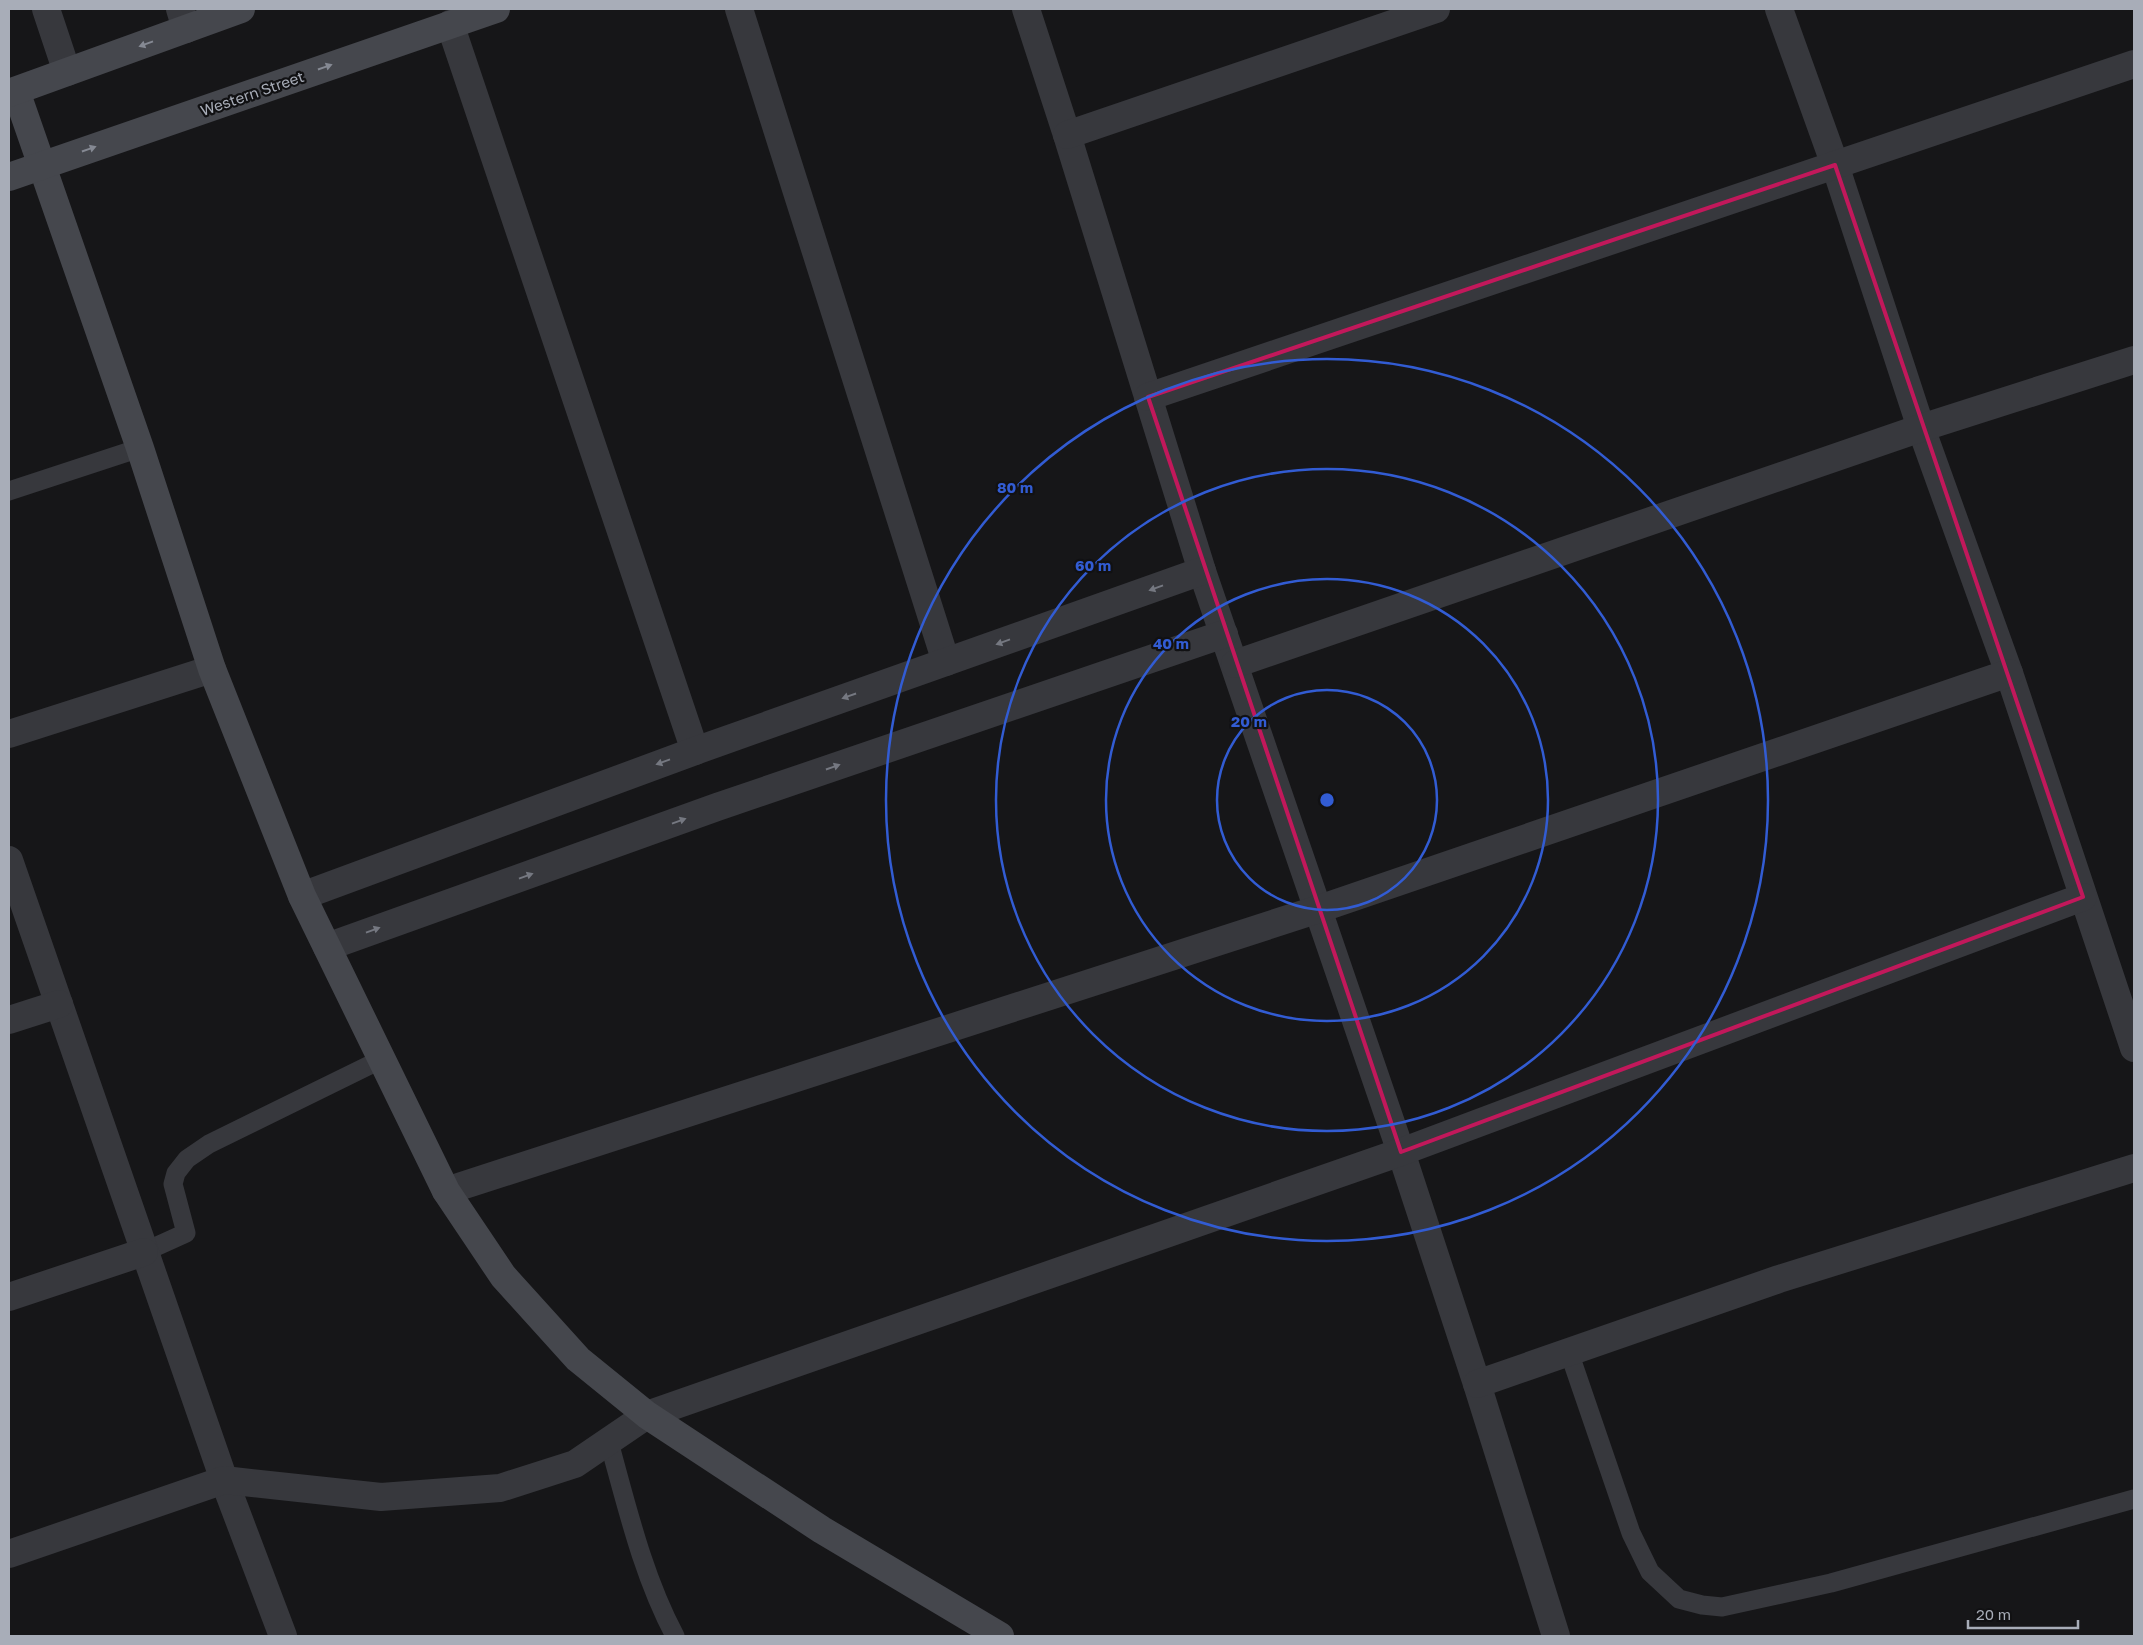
<svg xmlns="http://www.w3.org/2000/svg" width="2143" height="1645" font-family="'Golos Text',sans-serif">
<style>
.lines{fill:none;stroke-linecap:round;stroke-linejoin:round}
.lane{stroke:#37383d;stroke-width:19}
.street{stroke:#37383d;stroke-width:28}
.secondary{stroke:#45474d;stroke-width:28}
.oneway{fill:#858993}
.oneway2{fill:#757881}
.marked{fill:none;stroke:#c2185b;stroke-width:4;stroke-linejoin:round}
.ring{fill:none;stroke:#325cd3;stroke-width:2.5}
.labels{text-anchor:middle;dominant-baseline:central;stroke-width:4.5;stroke-linejoin:round;paint-order:stroke}
.street-label{font-size:15px;fill:#a8adb8;stroke:#111113}
.centre{fill:#325cd3;stroke:#111113;stroke-width:2.5}
.ring-label{font-size:15px;text-anchor:middle;font-weight:bold;fill:#325cd3;stroke:#111113;stroke-width:4.5;stroke-linejoin:round;paint-order:stroke}
</style>
<rect width="100%" height="100%" fill="#161618"/>
<g class="lines">
<!-- lane -->
<g class="lane">
<polyline points="9,491 140,448"/>
<polyline points="144,1252 186,1233 173,1184 176,1173 187,1159 209,1144 382,1059"/>
<polyline points="1569,1352 1631,1533 1650,1572 1679,1599 1702,1605 1722,1607 1831,1583 2134,1499"/>
<path d="M609,1442C627,1507 643,1576 675,1636"/>
</g>
<!-- street -->
<g class="street">
<polyline points="46,9 67,72"/>
<polyline points="180,9 186,29"/>
<polyline points="739,9 946,662"/>
<polyline points="1026,9 1067,135 1202,571 1401,1152 1477,1384 1556,1636"/>
<polyline points="1779,9 1835,165 1921,428 2009,673 2134,1048"/>
<polyline points="450,24 695,751"/>
<polyline points="1067,135 1436,9"/>
<polyline points="1148,397 2134,64"/>
<polyline points="1235,664 1921,428 2134,360"/>
<polyline points="9,734 212,669"/>
<polyline points="9,860 224,1480 283,1636"/>
<polyline points="302,896 695,751 1202,571"/>
<polyline points="327,947 717,807 1224,634"/>
<polyline points="9,1020 59,1004"/>
<polyline points="446,1191 1319,909 2009,673"/>
<polyline points="9,1297 144,1252"/>
<polyline points="1477,1384 1779,1279 2134,1168"/>
<polyline points="9,1554 224,1480 381,1497 500,1488 575,1464 647,1415 1401,1152 2083,897"/>
</g>
<!-- secondary -->
<g class="secondary">
<polyline points="16,91 140,448 212,669 302,896 446,1191 503,1276 578,1359 647,1415 822,1530 1000,1636"/>
<polyline points="9,93 241,9"/>
<polyline points="9,177 496,9"/>
</g>
</g>
<!-- one-way arrows -->
<defs><path id="oneway-solid" d="M-6-.8H1V-3.2L6.5 0L1 3.2V.8H-6Z" transform="scale(1.25)"/></defs>
<g class="oneway">
<use href="#oneway-solid" transform="translate(146 44) rotate(160)"/>
<use href="#oneway-solid" transform="translate(325 67) rotate(-19)"/>
<use href="#oneway-solid" transform="translate(89 149) rotate(-19)"/>
</g>
<g class="oneway2">
<use href="#oneway-solid" transform="translate(1156 588) rotate(160)"/>
<use href="#oneway-solid" transform="translate(1003 642) rotate(160)"/>
<use href="#oneway-solid" transform="translate(849 696) rotate(161)"/>
<use href="#oneway-solid" transform="translate(663 762) rotate(160)"/>
<use href="#oneway-solid" transform="translate(833 767) rotate(-19)"/>
<use href="#oneway-solid" transform="translate(679 821) rotate(-20)"/>
<use href="#oneway-solid" transform="translate(526 876) rotate(-20)"/>
<use href="#oneway-solid" transform="translate(373 930) rotate(-20)"/>
</g>
<!-- marked area -->
<path class="marked" d="M1835,165L2083,897L1401,1152L1148,397Z"/>
<!-- distance rings -->
<g class="ring">
<circle cx="1327" cy="800" r="110"/>
<circle cx="1327" cy="800" r="221"/>
<circle cx="1327" cy="800" r="331"/>
<circle cx="1327" cy="800" r="441"/>
</g>
<g class="labels">
<!-- street labels -->
<g class="street-label">
<text transform="translate(252 93) rotate(-19)">Western Street</text>
</g>
</g>
<circle cx="1327" cy="800" r="8" class="centre"/>
<g class="ring-label">
<text x="1015" y="493">80 m</text>
<text x="1093" y="571">60 m</text>
<text x="1171" y="649">40 m</text>
<text x="1249" y="727">20 m</text>
</g>
<!-- border -->
<rect width="2143" height="1645" fill="none" stroke="#a8adb8" stroke-width="20"/>
<!-- scale -->
<path d="M1968 1620v8h110v-8" fill="none" stroke="#a8adb8" stroke-width="2.5"/>
<text x="1976" y="1620" font-size="15" fill="#a8adb8" stroke="#111113" stroke-width="4" paint-order="stroke">20 m</text>
</svg>
